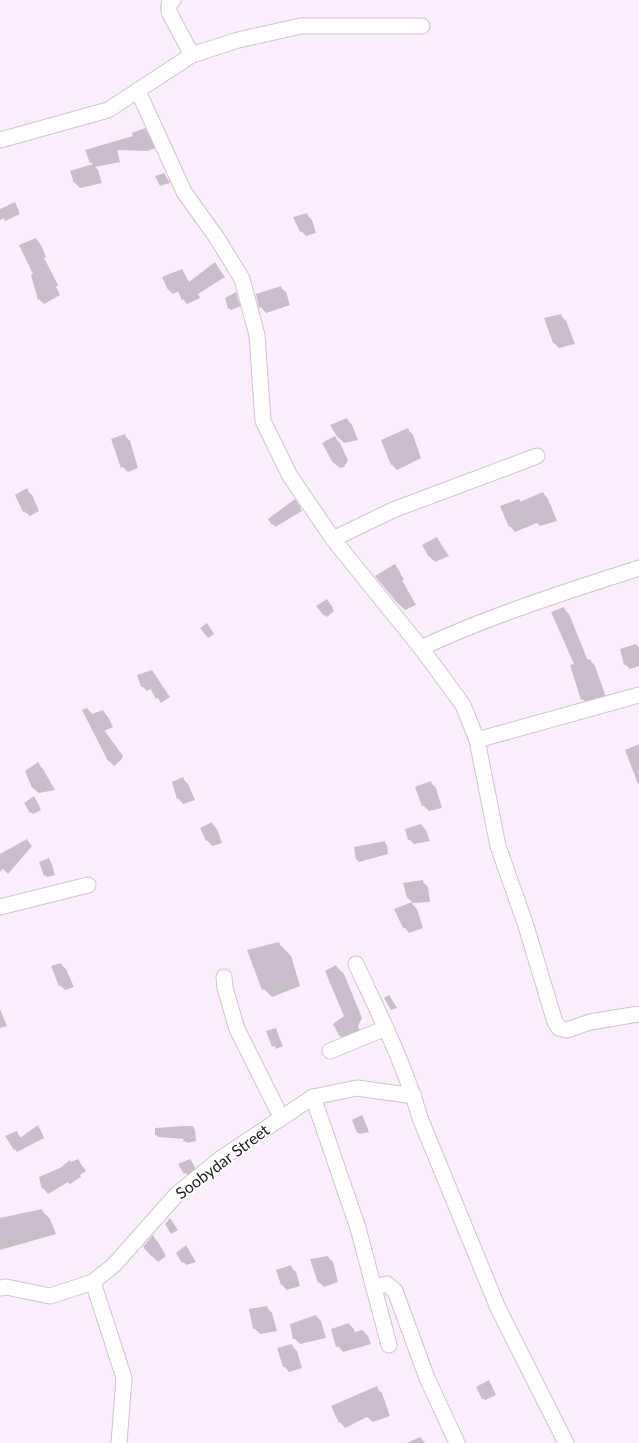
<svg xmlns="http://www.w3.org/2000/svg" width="639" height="1443" font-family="Lato,sans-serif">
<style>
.shadow{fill:#0003}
.building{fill:#c9bfca}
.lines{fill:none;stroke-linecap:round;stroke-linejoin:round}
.minor-casing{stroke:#cfc5d0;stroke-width:17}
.minor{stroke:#fff;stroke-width:15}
.labels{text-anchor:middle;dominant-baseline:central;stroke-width:4;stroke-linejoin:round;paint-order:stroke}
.street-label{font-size:16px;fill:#232024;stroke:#fff}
</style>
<rect width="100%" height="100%" fill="#f9effa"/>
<!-- shadow -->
<g class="shadow">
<polygon points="144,130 149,134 155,148 148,151 117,150 120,162 95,167 98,170 102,183 80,188 75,183 72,172 93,165 86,150 135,137"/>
<polygon points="164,173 170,183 160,186 155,176"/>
<polygon points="15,204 20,214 5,221 0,210"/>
<polygon points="307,215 312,220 316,233 306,236 301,231"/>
<polygon points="36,239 41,245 46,257 44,258 58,285 56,287 60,295 44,304 39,299 35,274"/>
<polygon points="215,264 225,277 198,294 200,298 187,304 183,299 179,291 173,294 169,290 181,271 190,283"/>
<polygon points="280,287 286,292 290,305 266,313 261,307"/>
<polygon points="235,294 241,306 231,310 229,308"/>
<polygon points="561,316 566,321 575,344 559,348 554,343"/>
<polygon points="347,419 352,425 358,440 344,443 339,438"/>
<polygon points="408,430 413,435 421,458 397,470 392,465"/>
<polygon points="125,436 130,441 138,468 128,472 123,467"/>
<polygon points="334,438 340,443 348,460 344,467 340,468 334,463"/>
<polygon points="26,490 32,495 39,511 30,516 24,511"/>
<polygon points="543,493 548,499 557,521 540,526 537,523 515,532 510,526 519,500 521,502"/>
<polygon points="297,503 302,511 275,527 273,524"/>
<polygon points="437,539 449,556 435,562 430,557 424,545"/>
<polygon points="394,565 404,579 402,580 416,605 405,610 400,605"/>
<polygon points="329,603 334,611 327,617 318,607"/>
<polygon points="564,609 569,614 588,661 590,660 595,666 606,697 588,704 582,699"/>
<polygon points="207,623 214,634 208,638 200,628"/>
<polygon points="636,645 639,648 639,666 630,669 625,664"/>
<polygon points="151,671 170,697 161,703 152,688 147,691 142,686"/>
<polygon points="84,711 92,715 103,711 108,717 113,727 104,731 123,756 121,760 114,766 109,761"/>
<polygon points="38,764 43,769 55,790 39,793 33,788"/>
<polygon points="183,779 188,784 195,800 183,804 178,798"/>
<polygon points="431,783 436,788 442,808 429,811 423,805"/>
<polygon points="34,798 41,810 33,814 31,812"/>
<polygon points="212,824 217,829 222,843 212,846 207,840"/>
<polygon points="421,825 426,830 430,841 414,844 409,839"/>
<polygon points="27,840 32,846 8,874 3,869 0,856"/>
<polygon points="385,843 387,845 388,854 359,862 357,860"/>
<polygon points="49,860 51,862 55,875 47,877 45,875"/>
<polygon points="422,881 428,887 430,902 413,903 408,898"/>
<polygon points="412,904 417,909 423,928 409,933 404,927"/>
<polygon points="278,943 291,956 300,986 272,997 264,989"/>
<polygon points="60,964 66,969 74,987 65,990 60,985"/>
<polygon points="336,966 344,974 362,1018 358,1026 363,1038 350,1044 341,1036 345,1017"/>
<polygon points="389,995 397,1008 391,1010 384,998"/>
<polygon points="0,1009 7,1026 0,1028"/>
<polygon points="276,1030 283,1046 276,1049 268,1032"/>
<polygon points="362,1117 369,1132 360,1134 358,1132"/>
<polygon points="193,1127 195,1130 196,1141 187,1143 185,1139 158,1137 156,1134"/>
<polygon points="40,1129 44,1138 17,1152 15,1149 19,1135 21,1139"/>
<polygon points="78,1160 86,1171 80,1175 81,1177 70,1184 68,1182 48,1194 43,1188 41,1178"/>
<polygon points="192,1163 196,1170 188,1176 180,1165"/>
<polygon points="42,1211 50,1219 56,1234 0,1250 0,1219"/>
<polygon points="170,1218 178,1230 171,1234 165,1224"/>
<polygon points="153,1237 158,1242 166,1256 158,1262 153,1257"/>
<polygon points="186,1247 196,1262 186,1265 178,1253"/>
<polygon points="328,1257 333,1262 338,1282 324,1287 319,1282"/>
<polygon points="291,1267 296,1272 300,1286 287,1290 282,1285"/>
<polygon points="266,1307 272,1313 277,1331 260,1334 255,1329 250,1310"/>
<polygon points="316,1316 321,1321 326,1338 300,1344 294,1338"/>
<polygon points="349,1324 354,1329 355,1333 363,1331 368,1336 371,1344 343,1352 338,1346"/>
<polygon points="292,1346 297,1351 302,1368 289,1372 284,1366"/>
<polygon points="489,1382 496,1395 485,1400 483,1398"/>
<polygon points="376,1388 382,1393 390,1416 373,1422 367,1417 345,1428 340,1422"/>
<polygon points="420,1437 425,1443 407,1443"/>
</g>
<!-- building -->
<g class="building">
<polygon points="145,128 152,144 143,147 142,146 113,146 116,157 90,163 85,150 133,136 132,133"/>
<polygon points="93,164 97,178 74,183 70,171"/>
<polygon points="15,202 19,211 0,220 0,209"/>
<polygon points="307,213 312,228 300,232 293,217"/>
<polygon points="36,238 42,252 40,253 54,279 52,282 55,289 38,300 31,275 33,274 19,245"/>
<polygon points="215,262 221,272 194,290 196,293 182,300 176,287 168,290 162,277 182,269 189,282"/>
<polygon points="281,286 285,300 259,308 256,294"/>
<polygon points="236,292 239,304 228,309 225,298"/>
<polygon points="561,314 570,339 553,343 544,318"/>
<polygon points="347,418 353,434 338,438 330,425"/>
<polygon points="408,428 417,452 391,465 381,440"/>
<polygon points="125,434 133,462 121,468 111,439"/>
<polygon points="335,436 344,454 339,462 333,463 322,443"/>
<polygon points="27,488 35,505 23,512 15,495"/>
<polygon points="543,492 553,515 534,522 532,517 509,527 500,506 519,499 520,502"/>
<polygon points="295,499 301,508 272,525 268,519"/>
<polygon points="437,537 445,551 429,557 422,545"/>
<polygon points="395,564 401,574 398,575 412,601 399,605 375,576"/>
<polygon points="327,599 333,608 324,616 316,606"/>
<polygon points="564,607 585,660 590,659 601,691 581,700 570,665 574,664 551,612"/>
<polygon points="636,644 639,650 639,659 624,665 620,649"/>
<polygon points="152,670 167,693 156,699 148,684 141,687 137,675"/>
<polygon points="87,708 92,714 103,710 109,722 100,725 118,749 116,755 108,761 82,710"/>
<polygon points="639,744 639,783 638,784 625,750"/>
<polygon points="38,762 50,784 32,788 25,771"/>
<polygon points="183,777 191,795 177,799 172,782"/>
<polygon points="431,781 437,803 422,806 415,787"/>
<polygon points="34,796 40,807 30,813 24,803"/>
<polygon points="212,822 218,838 206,841 200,828"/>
<polygon points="421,824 426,835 408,840 405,829"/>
<polygon points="27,839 28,840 0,872 0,854"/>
<polygon points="385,841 386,852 356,860 354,847"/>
<polygon points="49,858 53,872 44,876 39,862"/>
<polygon points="423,880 425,897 407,898 403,883"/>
<polygon points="412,902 418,923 403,928 394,909"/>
<polygon points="279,942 281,948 283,947 293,978 262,990 247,950"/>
<polygon points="61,963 69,982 59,986 51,966"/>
<polygon points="336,965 355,1009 350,1017 356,1030 340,1037 333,1024 344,1016 325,971"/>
<polygon points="276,1028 281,1043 272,1047 266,1031"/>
<polygon points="362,1115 368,1129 357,1133 352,1120"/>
<polygon points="38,1125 43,1136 14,1150 5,1136 17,1131 20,1138"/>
<polygon points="184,1126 193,1126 195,1139 183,1142 184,1138 155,1135 155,1128"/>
<polygon points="78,1159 81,1165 76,1169 77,1171 64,1180 62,1177 42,1189 39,1177 60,1168 70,1160 71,1162"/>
<polygon points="190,1159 195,1167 184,1174 178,1164"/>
<polygon points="42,1209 49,1225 0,1240 0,1218"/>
<polygon points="153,1235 161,1251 152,1257 143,1247"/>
<polygon points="186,1245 194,1259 182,1263 176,1253"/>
<polygon points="328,1256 333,1277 318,1283 310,1259"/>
<polygon points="291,1265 295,1280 281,1285 276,1270"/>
<polygon points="267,1306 273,1326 253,1329 249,1309"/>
<polygon points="316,1315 321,1333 293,1339 290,1324"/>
<polygon points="349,1323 351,1333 363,1330 366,1339 336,1347 331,1329"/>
<polygon points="292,1344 298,1362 283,1367 277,1348"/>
<polygon points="489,1380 495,1393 482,1399 476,1387"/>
<polygon points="377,1386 386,1411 366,1417 364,1411 339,1423 331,1406"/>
</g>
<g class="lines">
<!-- minor casing -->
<g class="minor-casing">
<g id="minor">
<polyline points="173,0 169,4 169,12 192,55"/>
<polyline points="138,91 184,192 217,238 242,279 257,335 263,421 290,476 333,539 421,648 463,705 477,740 498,846 526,926 555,1022 559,1028 567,1030 590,1022 639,1014"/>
<polyline points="0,140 108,110 192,55 238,40 301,26 422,26"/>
<polyline points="333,539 393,510 537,456"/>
<path d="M421,648C491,615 566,592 639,568"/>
<polyline points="477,740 639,695"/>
<polyline points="0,907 88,885"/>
<path d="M356,964C379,1014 405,1065 420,1118L498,1308L566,1443"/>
<polyline points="224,977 225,988 237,1029 281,1117"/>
<polyline points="330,1051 386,1028"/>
<polyline points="313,1097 358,1228 389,1345"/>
<polyline points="93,1282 124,1378 119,1443"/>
<polyline points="375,1287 387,1284 395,1291 427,1378 457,1443"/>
<polyline points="0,1288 6,1287 50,1296 93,1282 114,1265 177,1194 220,1159 313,1097 357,1088 414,1096"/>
</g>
</g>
<!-- minor -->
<use href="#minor" class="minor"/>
</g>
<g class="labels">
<!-- street labels -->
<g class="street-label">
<text transform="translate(222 1161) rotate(-37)">Soobydar Street</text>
</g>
</g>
</svg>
